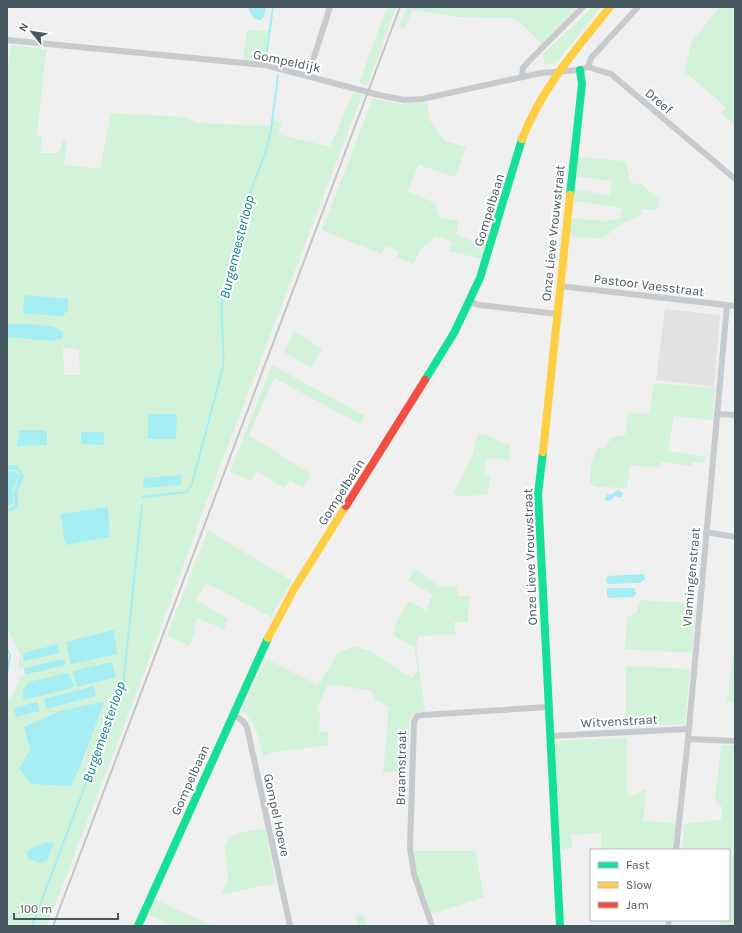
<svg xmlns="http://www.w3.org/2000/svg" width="742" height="933" font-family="Karla,sans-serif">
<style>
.education{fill:#e2e1e3}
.green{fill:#d3f2da;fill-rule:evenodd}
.water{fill:#a5eef3}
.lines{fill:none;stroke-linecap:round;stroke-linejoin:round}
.stream{stroke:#a5eef3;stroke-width:2}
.street{stroke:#c7cbce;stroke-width:6}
.fast{stroke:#16e098;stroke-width:8}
.slow{stroke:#ffcf43;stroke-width:8}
.jam{stroke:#f24e42;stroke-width:8}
.rail{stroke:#c3c6c8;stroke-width:2}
.labels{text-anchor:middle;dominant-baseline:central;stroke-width:4;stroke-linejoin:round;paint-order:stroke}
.street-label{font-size:13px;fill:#46575f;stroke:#fff}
.water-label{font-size:14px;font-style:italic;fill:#057e85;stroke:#fff}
</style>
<rect width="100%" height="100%" fill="#f1f0f0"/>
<!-- education -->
<polygon class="education" points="665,309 720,315 714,387 656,380"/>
<!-- green -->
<g class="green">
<polygon points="387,7 396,7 367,86 359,83"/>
<polygon points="407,7 578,7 541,44 523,25 512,18 456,17 412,10 405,29 399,26"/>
<polygon points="593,7 601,7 558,61 553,64 545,65 543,54"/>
<polygon points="720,7 735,7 735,125 721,113 726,107 685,72 691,42"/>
<polygon points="247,30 270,31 265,61 243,59"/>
<path d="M11,45L46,49L37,136L42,137L40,153H59L63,141L67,140L64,165L100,169L111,113L185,117L198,123L271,126L273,120L282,122L278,134L330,147L353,93L362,95L208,498L139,687L47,926H7V700L14,694L19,677L66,665L62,659L18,669L20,654L9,632L7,633V73ZM63,348L79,349L80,375H64ZM29,682L74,686L25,700L23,691ZM94,686L96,696L46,709L44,699ZM91,734L83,764L19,768L30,750ZM45,842L54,843L47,860L35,862L30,849Z"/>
<polygon points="373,98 400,104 427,102 429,119 445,141 466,147 455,177 419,165 407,191 435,203 439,217 459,221 456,235 485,245 481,259 450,251 452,242 435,236 431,241 421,248 414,264 397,257 398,251 386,246 381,254 322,230"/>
<polygon points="578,157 625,161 631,183 641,184 659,200 657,210 643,209 640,216 625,222 601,239 569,236 571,218 605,221 620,218 623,208 573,201 574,189 610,195 612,181 575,176"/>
<polygon points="294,331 322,349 311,368 284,352"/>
<polygon points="272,365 365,416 360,424 274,378 249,435 311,474 303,488 290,480 284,488 257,471 251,481 230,472"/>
<polygon points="654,383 715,388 712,420 674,416 668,451 706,457 705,463 693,462 692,466 661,462 660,468 630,465 627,488 595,487 590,482 591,462 598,448 605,448 612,437 625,435 628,412 649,414"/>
<path d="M478,434C491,435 498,441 510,445L509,460L487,458L484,475L491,476L487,495L459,496L453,494L472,457Z"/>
<polygon points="208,530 292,581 271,617 206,583 196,600 228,619 224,629 197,618 193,628 196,630 189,646 167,635"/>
<path d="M415,569L440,587L458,586L457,596H469L468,622H454L456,634L419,636L416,645L425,711C417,712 413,713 409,722L408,770L383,773L389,707L376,700L371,691L328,684L316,709L320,713L319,732L328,731V745L270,753L263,757C258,737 257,725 242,710L266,659L318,685L338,653L354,646L370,651L412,678L418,671L414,647L393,635L396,623L409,601L426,611L433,595L408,580Z"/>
<polygon points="640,600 696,603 692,653 625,649 627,616 636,614"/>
<polygon points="735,653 735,702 727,702 733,655"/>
<polygon points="626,666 690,669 685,724 626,727"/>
<polygon points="627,738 627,790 629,795 635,795 644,789 646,789 643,821 676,823 673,850 601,850 601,833 571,835 572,848 559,849 554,741"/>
<polygon points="721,745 735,745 735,926 719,925 720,920 729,920 729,850 682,850 684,824 721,820 722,807 715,801"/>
<path d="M265,828L276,883L221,895C224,888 228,881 228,872C228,867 225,865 227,859C216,832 246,832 265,828Z"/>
<polygon points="414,851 475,851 484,897 431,914 417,876"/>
<polygon points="156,900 209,924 217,926 173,926 149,915"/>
<polygon points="356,915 364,916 368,926 358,926"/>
</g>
<!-- water -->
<g class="water">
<path d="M248,7H266L264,17L261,20C253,19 250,15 248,7Z"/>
<polygon points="27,295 68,299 68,309 63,316 26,314 24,313 23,305 25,296"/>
<path d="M7,324C22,325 55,322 64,333L61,339L51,341L7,337Z"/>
<polygon points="148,414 177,414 176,439 148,439"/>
<polygon points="19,430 43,430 47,432 47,445 17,446"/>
<polygon points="81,432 104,432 104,445 81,444"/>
<path d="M7,465H16C29,476 22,479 18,491C17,496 18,500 19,505L14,510L7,512V509L11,508L14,505L15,501L13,494L20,474L17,470H7Z"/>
<polygon points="8,471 16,472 19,475 12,490 13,504 7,506"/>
<polygon points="181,475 181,485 143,488 144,478"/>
<polygon points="618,490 623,493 621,498 615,496 610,501 605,500 607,494 610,495"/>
<polygon points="108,507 110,537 66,545 64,539 61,514"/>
<polygon points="644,574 645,579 641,583 607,584 606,578 608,576"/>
<polygon points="610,588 633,588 635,589 636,594 633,597 609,598 607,596 607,589"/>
<polygon points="114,630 117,654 71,664 66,642"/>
<polygon points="58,644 59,653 23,661 24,653"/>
<polygon points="62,659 65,661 66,665 25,675 24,668"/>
<polygon points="112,662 116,677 77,687 73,671"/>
<polygon points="67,673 70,675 74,687 25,700 23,699 23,691 29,682"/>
<polygon points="94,686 96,696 46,709 44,699"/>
<polygon points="37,702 40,711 16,717 14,708"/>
<path d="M104,702C93,730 85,759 71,786L31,784L19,768L30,750L24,727L63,710Z"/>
<polygon points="45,842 54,843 47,860 40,863 29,859 27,853 30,849"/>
</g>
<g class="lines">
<!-- stream -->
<g class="stream">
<polyline points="266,58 273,7"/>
<path d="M143,497L187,492L192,484L223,367C225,344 220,322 222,299L245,206L266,151L271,130L278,75"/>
<polyline points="7,649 10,655 7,675"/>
<polyline points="32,926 123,685 142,506"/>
</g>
<!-- street -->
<g class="street">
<polyline points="7,40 265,65 379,95 404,100 422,99 541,73 580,70 588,67 611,74 735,179"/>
<polyline points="588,67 591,58 638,7"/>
<polyline points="308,76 330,7"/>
<polyline points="522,77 523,68 529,61 583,7"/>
<polyline points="560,286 735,306"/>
<polyline points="470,302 479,305 557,314"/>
<polyline points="717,414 735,415"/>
<polyline points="706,532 735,537"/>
<polyline points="232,715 242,720 247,727 290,926"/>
<polyline points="550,736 689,729"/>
<polyline points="688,739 735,741"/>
<polyline points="676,850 688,739 727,305"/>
<polyline points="432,926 414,874 410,848 414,722 417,716 424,715 548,707"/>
<polyline points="668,926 669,920"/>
</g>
<!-- fast -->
<g class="fast">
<polyline points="570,195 582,84 580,70"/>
<polyline points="425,380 454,333 480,278 522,139"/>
<polyline points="543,452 538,494 560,926"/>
<polyline points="138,926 268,638"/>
</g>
<!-- slow -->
<g class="slow">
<path d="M522,139C542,88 576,49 610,7"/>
<polyline points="543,452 570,195"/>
<polyline points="268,638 294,589 346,506"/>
</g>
<!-- jam -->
<polyline class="jam" points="346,506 425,380"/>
<!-- rail -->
<polyline class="rail" points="53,926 400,7"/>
</g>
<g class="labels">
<!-- street labels -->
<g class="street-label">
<text transform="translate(287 61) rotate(12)">Gompeldijk</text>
<text transform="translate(659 101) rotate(41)">Dreef</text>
<text transform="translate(489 210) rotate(-73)">Gompelbaan</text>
<text transform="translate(553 233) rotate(-84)">Onze Lieve Vrouwstraat</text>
<text transform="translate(649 285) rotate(7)">Pastoor Vaesstraat</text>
<text transform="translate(341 492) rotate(-58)">Gompelbaan</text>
<text transform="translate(530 557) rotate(-92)">Onze Lieve Vrouwstraat</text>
<text transform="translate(691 577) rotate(-85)">Vlamingenstraat</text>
<text transform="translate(619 721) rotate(-3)">Witvenstraat</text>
<text transform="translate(401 768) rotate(-89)">Braamstraat</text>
<text transform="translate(190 780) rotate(-66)">Gompelbaan</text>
<text transform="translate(277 815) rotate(78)">Gompel Hoeve</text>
</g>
<!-- water labels -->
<g class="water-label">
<text transform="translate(237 247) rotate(-76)">Burgemeesterloop</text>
<text transform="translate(104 732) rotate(-71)">Burgemeesterloop</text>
</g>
</g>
<!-- border -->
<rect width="742" height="933" fill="none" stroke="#46575f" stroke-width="16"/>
<!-- legend -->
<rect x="590" y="849" width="140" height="72" fill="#ffffff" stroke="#b5bcbf"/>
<rect x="598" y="862" width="20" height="6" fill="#16e098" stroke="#b5bcbf"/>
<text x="626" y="869" font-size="12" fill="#46575f">Fast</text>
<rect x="598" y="882" width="20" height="6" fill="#ffcf43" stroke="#b5bcbf"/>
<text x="626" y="889" font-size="12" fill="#46575f">Slow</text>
<rect x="598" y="902" width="20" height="6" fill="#f24e42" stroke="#b5bcbf"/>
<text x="626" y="909" font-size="12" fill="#46575f">Jam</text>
<!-- north arrow -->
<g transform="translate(32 32) rotate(300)" stroke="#ffffff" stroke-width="3" paint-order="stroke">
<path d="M0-3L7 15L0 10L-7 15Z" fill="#46575f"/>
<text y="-6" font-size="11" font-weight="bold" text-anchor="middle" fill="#46575f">N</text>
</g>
<!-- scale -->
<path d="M14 913v6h104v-6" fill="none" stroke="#46575f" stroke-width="2"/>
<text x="20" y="913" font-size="12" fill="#46575f" stroke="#ffffff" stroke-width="3" paint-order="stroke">100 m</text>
</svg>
